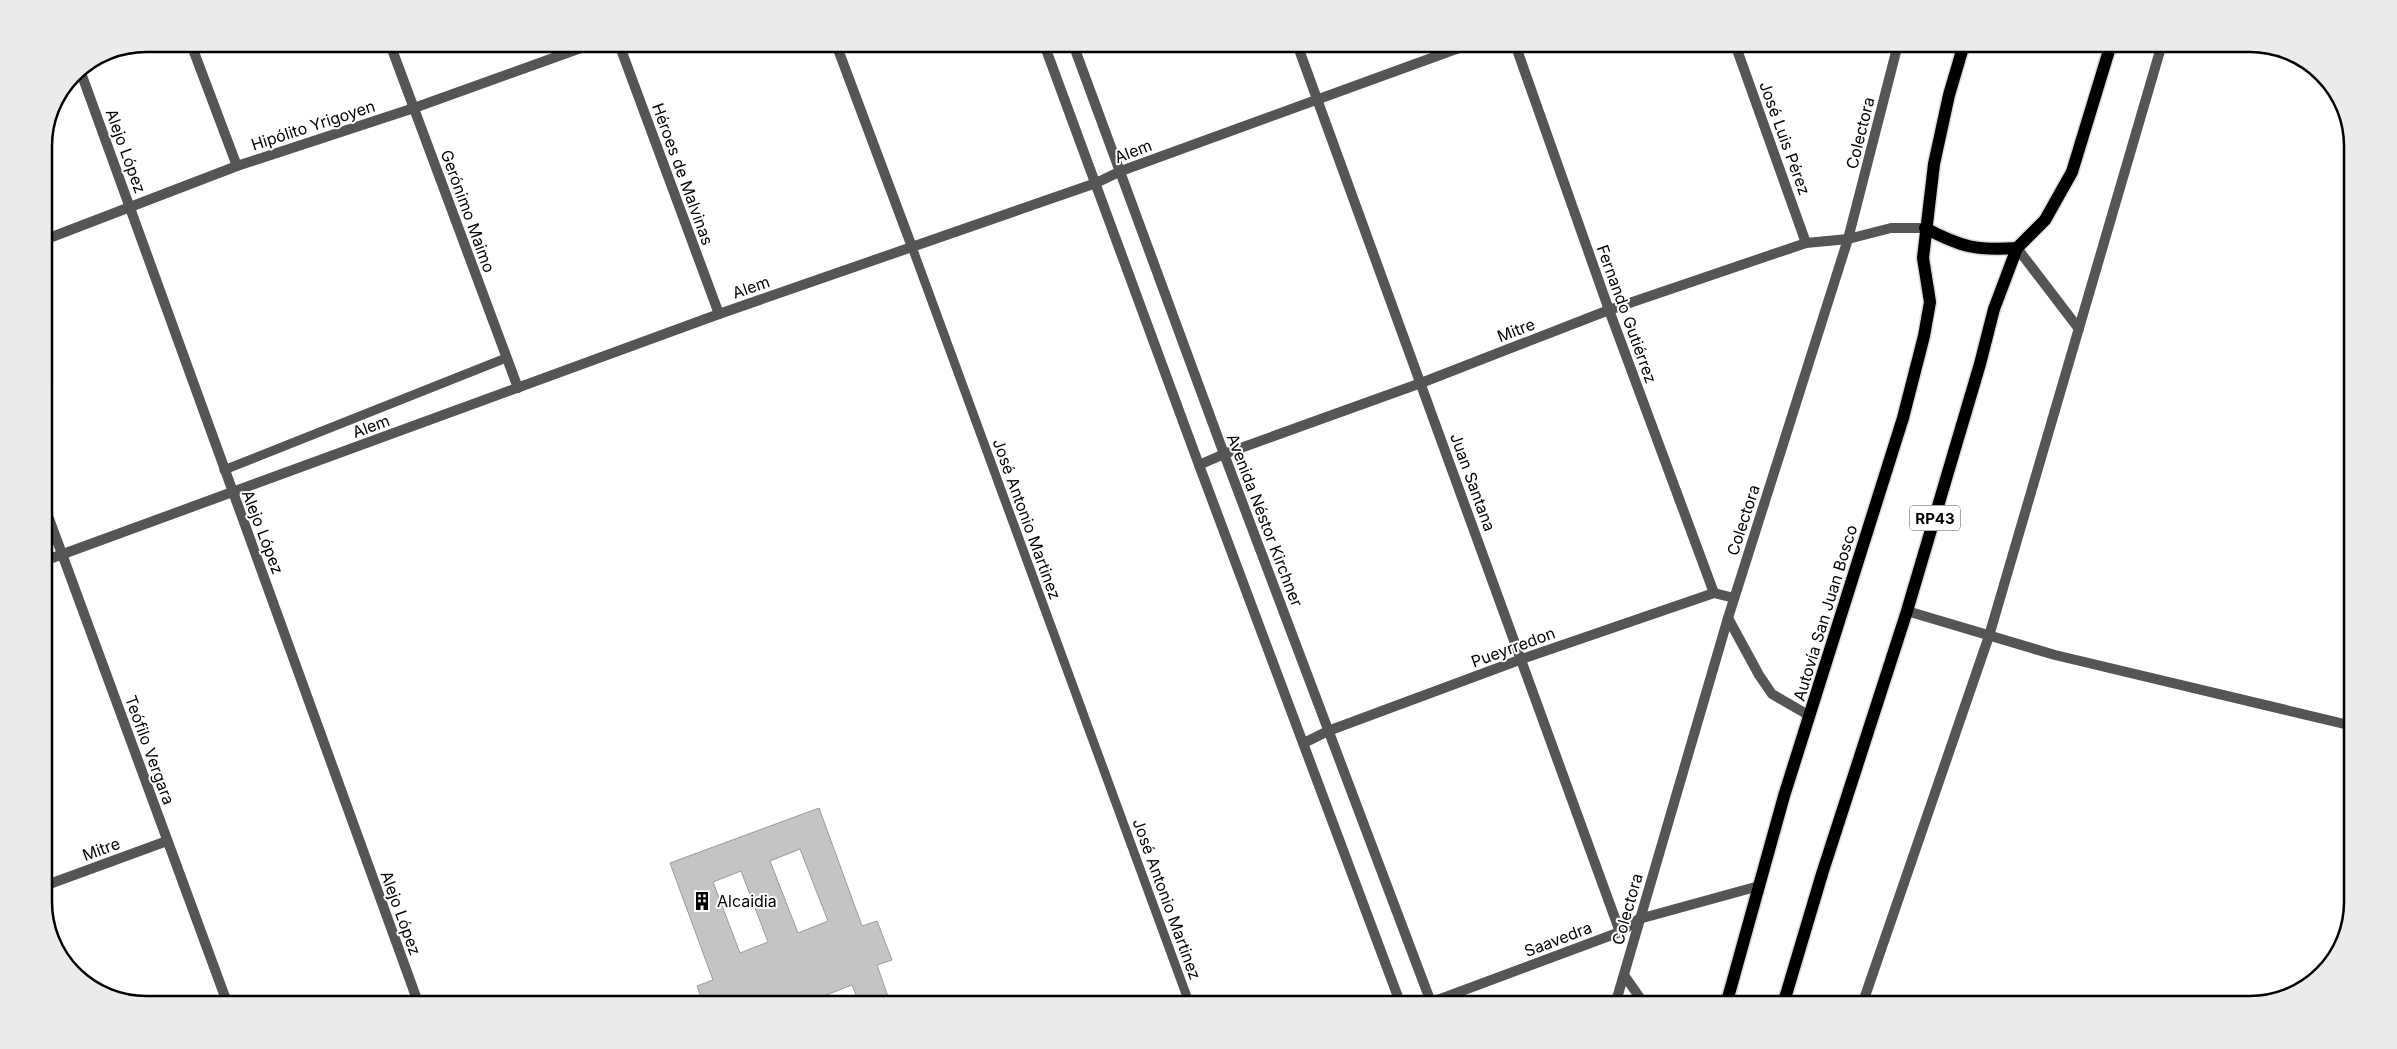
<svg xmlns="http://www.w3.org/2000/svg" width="2397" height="1049" font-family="Inter,sans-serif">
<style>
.building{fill:#c4c4c4;stroke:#999;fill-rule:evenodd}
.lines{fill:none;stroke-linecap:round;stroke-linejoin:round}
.primary-casing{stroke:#dbdbdb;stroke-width:15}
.service{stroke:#555;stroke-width:9}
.minor{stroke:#555;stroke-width:10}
.tertiary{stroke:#555;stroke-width:10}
.primary{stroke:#000;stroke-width:12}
.labels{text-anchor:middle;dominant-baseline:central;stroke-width:4;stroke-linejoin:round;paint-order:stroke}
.shield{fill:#fff;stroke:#4c4c4c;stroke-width:1}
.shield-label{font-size:15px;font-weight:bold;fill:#000}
.street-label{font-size:16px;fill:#000;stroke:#fff}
.poi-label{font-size:16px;fill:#000;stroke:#fff;text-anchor:start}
.rim{fill:none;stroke:#000;stroke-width:2.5}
</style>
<rect width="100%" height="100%" fill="#fff"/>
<!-- building -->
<path class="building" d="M819,808L862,926L877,921L892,960L877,965L891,1005H860L852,985L821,997L824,1005H704L697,986L713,980L670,863ZM800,849L828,921L798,933L770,861ZM741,871L768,942L740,953L713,882Z"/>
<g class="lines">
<!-- primary casing -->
<g class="primary-casing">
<g id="primary">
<path d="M1925,228C1961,247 1977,251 2017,248"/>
<polyline points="1726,1005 1784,796 1903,418 1924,336 1930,302 1923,258 1934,164 1949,95 1964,44"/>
<polyline points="1783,1005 1822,874 1907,611 1980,364 1994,309 2017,248 2045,220 2072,172 2111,44"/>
</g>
</g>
<!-- service -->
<g class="service">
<polyline points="912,247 1190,1005"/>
<polyline points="224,470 506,358"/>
</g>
<!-- minor -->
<g class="minor">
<polyline points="191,44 237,166"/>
<polyline points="390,44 518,388"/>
<polyline points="619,44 719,314"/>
<polyline points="836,44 912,247"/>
<polyline points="1297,44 1620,932"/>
<polyline points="1515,44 1609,310 1714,593"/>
<polyline points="1735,44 1806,243"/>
<polyline points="80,70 419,1005"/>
<polyline points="44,240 237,166 414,108 592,44"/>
<polyline points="2017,248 2079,329"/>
<polyline points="1199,465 1224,454 1421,383 1609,310 1806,243 1848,239 1891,228 1925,228"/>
<polyline points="44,505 228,1005"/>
<polyline points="44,561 719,314 1096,183 1121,171 1470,44"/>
<polyline points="1907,611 2055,655 2353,726"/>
<polyline points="1728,618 1759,675 1772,694 1810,716"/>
<polyline points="1304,743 1328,731 1522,659 1714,593 1734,598"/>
<polyline points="44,886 167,841"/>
<polyline points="1624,975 1645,1005"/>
<polyline points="1424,1005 1620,932 1639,919 1759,886"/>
<polyline points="1615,1005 1728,618 1848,239 1898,44"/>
<polyline points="1862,1005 1989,636 2162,44"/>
</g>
<!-- tertiary -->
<g class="tertiary">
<polyline points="1044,44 1199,465 1401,1005"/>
<polyline points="1073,44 1224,454 1432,1005"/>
</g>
<!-- primary -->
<use href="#primary" class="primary"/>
</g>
<!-- icons -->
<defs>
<g id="building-bare" transform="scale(1.5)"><path d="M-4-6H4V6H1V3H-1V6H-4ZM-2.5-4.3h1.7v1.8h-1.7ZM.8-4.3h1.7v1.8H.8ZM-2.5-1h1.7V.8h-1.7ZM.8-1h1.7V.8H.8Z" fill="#000" stroke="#fff" stroke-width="2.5" paint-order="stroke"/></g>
</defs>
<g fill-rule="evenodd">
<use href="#building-bare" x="702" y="901"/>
</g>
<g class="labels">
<!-- shield labels -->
<rect class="shield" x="1910" y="505.5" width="50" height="25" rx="4"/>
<g class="shield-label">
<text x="1935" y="518">RP43</text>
</g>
<!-- street labels -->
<g class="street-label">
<text transform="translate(313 125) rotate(-18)">Hipólito Yrigoyen</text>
<text transform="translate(1860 133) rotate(-76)">Colectora</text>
<text transform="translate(1785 138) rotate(70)">José Luis Pérez</text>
<text transform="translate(126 151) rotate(70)">Alejo López</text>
<text transform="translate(1133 151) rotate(-21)">Alem</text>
<text transform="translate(683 174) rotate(70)">Héroes de Malvinas</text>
<text transform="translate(468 211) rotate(70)">Gerónimo Maimo</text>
<text transform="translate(751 287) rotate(-19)">Alem</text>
<text transform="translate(1627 314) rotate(70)">Fernando Gutiérrez</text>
<text transform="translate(1516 330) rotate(-21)">Mitre</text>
<text transform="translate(371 426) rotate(-20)">Alem</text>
<text transform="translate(1473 482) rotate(70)">Juan Santana</text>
<text transform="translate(1027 519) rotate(70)">José Antonio Martinez</text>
<text transform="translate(1265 520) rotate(69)">Avenida Néstor Kirchner</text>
<text transform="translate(1743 520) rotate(-72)">Colectora</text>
<text transform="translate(263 532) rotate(69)">Alejo López</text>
<text transform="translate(1825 613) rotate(-73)">Autovía San Juan Bosco</text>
<text transform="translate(1513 647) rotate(-20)">Pueyrredon</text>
<text transform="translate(150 750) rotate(70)">Teófilo Vergara</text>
<text transform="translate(101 849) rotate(-20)">Mitre</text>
<text transform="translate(1167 899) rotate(70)">José Antonio Martinez</text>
<text transform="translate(1627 909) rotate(-74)">Colectora</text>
<text transform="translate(401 913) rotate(70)">Alejo López</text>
<text transform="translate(1558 939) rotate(-21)">Saavedra</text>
</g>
<!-- poi labels -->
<g class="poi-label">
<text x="717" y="901">Alcaidia</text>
</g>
</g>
<!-- crop -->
<path d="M0 0H2397V1049H0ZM146 52H2250A94 94 0 0 1 2344 146V902A94 94 0 0 1 2250 996H146A94 94 0 0 1 52 902V146A94 94 0 0 1 146 52Z" fill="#ebebeb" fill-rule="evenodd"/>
<path class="rim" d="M146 52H2250A94 94 0 0 1 2344 146V902A94 94 0 0 1 2250 996H146A94 94 0 0 1 52 902V146A94 94 0 0 1 146 52Z"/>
</svg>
